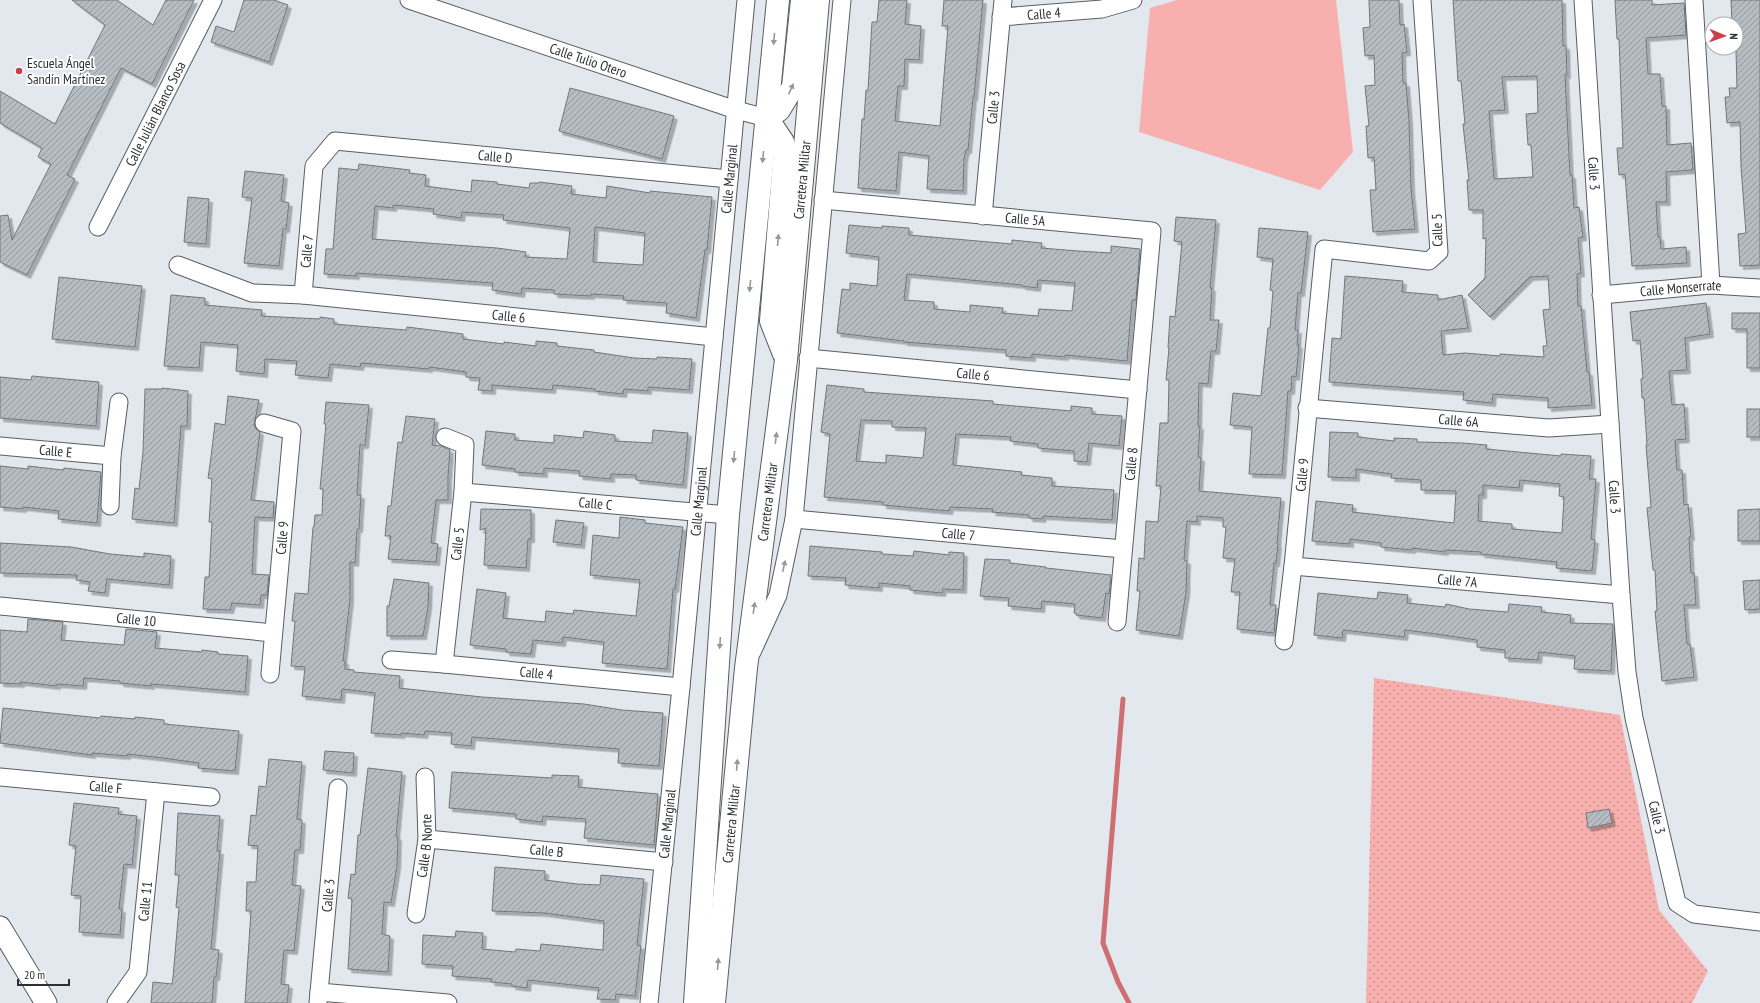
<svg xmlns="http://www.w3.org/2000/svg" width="1760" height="1003" font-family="'PT Sans Narrow',sans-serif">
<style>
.grass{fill:url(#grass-dots)}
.pitch{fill:#f8b0af}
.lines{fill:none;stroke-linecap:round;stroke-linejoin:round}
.stream{stroke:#ce7071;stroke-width:5}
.building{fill:url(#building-hatch);stroke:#71767b;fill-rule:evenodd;filter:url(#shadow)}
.minor-casing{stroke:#585e63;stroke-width:19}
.tertiary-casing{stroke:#585e63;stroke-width:23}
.secondary-casing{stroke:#585e63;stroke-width:24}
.minor{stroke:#fff;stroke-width:17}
.tertiary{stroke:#fff;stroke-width:21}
.secondary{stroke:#fff;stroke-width:22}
.oneway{fill:#969798}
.poi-dot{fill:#cd3d4a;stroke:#fff;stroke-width:1.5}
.labels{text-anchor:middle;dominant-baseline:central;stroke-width:3.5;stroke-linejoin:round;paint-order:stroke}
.street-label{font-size:14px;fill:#2d2f32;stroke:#fff}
.poi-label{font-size:14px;fill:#2d2f32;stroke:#fff;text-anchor:start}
</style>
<defs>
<pattern id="grass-dots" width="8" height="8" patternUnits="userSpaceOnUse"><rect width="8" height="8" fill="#f8b0af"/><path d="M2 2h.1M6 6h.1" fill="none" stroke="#c9908f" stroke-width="1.8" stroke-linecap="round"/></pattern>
<pattern id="building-hatch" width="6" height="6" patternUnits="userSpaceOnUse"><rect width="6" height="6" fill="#b6bdc2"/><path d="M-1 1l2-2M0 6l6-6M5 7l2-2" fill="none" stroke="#949a9e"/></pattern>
<filter id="shadow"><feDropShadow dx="3.5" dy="3.5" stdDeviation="0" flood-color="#0004"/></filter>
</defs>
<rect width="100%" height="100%" fill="#e2e8ee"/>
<!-- grass -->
<polygon class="grass" points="1374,678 1620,715 1659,910 1708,971 1692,1003 1366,1003"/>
<!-- pitch -->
<polygon class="pitch" points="1177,0 1336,0 1353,152 1320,190 1139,132 1150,8"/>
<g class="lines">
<!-- stream -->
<polyline class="stream" points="1123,699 1103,943 1118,982 1129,1003"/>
</g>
<!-- building -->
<g class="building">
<polygon points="72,0 117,0 153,25 166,0 194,0 152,84 121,68 67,175 75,179 27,275 0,262 0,216 8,215 12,240 51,164 38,157 42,148 0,123 0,91 55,124 105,25"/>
<polygon points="244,0 274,0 288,5 269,62 211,42 216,26 234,32"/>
<polygon points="879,0 907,0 905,24 921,26 919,60 905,59 904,86 898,86 895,121 940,126 948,26 942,26 944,0 983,0 974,97 973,97 968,150 966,150 964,159 963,191 927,189 929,156 899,152 896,191 858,188 862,119 864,119 866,90 868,90 872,22 877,22"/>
<polygon points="1369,0 1399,0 1400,25 1404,24 1407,52 1402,53 1403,83 1406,83 1409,121 1411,188 1415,229 1373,232 1370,190 1376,190 1374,157 1368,158 1366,126 1369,126 1365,86 1375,85 1374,55 1365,56 1363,28 1370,27"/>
<path d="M1453,0H1562L1563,46H1566L1567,75H1565L1570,175H1572L1574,208L1579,207L1583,237L1578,238L1581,273L1577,274L1578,306H1581L1587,372H1589L1592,405L1548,408V398L1493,394L1492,403L1463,400L1464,392L1329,382L1332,338L1341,339L1345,276L1403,281L1402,292L1438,295V300L1462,295L1468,328L1441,331L1443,355L1465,353L1500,356V354L1544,357L1543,346H1547L1543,310L1550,309L1548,276L1530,277L1490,317L1468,295L1485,278L1486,238L1483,239V210H1469L1467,180H1469L1463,124H1465L1461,81H1458ZM1537,76L1538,113L1526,114L1528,145H1531L1533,177L1494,179L1489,111L1505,110L1502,77Z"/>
<polygon points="1615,0 1652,0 1652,5 1684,3 1686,35 1646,38 1648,74 1660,74 1662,106 1666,106 1667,145 1691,143 1693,170 1666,172 1667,202 1656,202 1658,237 1660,237 1661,249 1686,247 1687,263 1632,266 1625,174 1619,175 1617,148 1623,148 1619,39 1617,39"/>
<polygon points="1731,0 1760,0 1760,265 1740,266 1738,234 1746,233 1741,167 1740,122 1727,123 1725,97 1730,97 1729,88 1737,88 1736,51 1734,51 1733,48 1736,48 1736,24 1732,24"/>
<polygon points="570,88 674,116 662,159 559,131"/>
<path d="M359,164L410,170L409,173L426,175L425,186L471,192L472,180L497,182V184L529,188L530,183H539V182L572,186L571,194L606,198L607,186L650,193V191L712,197L707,250H705L696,318L666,313L667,303L623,300L624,296L591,294V296L554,294V290L522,288L521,294L492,290L493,283L356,273V276L324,274L326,249H333L339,168L358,170ZM393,205L434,209L433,214L461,218L462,212L504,215L503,220L570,228L567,259L525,257L526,252L497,248L372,239L375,206L393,208ZM595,227L645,233L643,265L593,262Z"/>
<polygon points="245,171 284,175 281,201 289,203 286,229 283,229 279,266 244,263 252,198 242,197"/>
<polygon points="188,197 209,199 206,244 184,242"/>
<polygon points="1176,217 1216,220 1210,288 1212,288 1210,320 1219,320 1216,351 1211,351 1208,384 1199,383 1198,426 1200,426 1198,457 1201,458 1199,491 1281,498 1277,544 1278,544 1276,563 1274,563 1270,605 1276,605 1274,633 1237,629 1240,592 1231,592 1235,559 1223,558 1226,527 1223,527 1223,518 1197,516 1197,522 1187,521 1184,560 1187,561 1186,593 1179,636 1136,630 1140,591 1137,591 1139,558 1144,559 1146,521 1158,522 1161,486 1156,486 1160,423 1168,423 1169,380 1166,380 1169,348 1168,348 1170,316 1175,317 1182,242 1174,241"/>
<path d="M849,225L882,228V226L909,228V235L1012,244V240L1042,243L1041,248L1078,251L1111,253V246L1140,249L1136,300H1132L1127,361L1065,355V357L1032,354V358L1006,356V350L904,342V341L837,333L842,289L850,290V283L877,286L879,257L846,253ZM907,274L1022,285V286L1037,288L1038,280L1075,283L1072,311L1039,309L1038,316L1002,313L1003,308L970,305V312L934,309V302L904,300Z"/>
<polygon points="1259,228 1308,232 1301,293 1298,293 1295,330 1298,330 1297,345 1299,345 1296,377 1292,376 1291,391 1288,391 1282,475 1249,474 1252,427 1230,425 1233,393 1261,396 1268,328 1270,328 1273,291 1270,290 1273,259 1257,257"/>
<polygon points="59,277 142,286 135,347 52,339"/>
<polygon points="171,295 205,298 205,305 262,310 261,316 320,319 320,317 334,319 334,324 406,330 407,327 463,334 463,339 504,344 504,342 536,346 536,341 557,343 557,346 594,350 594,352 634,358 657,359 657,357 692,359 689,390 648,387 648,391 624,389 623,394 595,391 595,389 553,385 552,390 492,385 492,391 478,390 480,378 466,377 466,372 429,367 429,369 361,363 360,367 330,364 328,378 295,375 297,361 265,359 264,374 236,371 238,345 201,342 199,368 164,366"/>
<polygon points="1706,303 1710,334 1685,338 1687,370 1669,371 1672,405 1684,404 1686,439 1675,440 1677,470 1682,470 1684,505 1688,504 1691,537 1689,537 1691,573 1694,573 1696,605 1684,605 1687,644 1690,644 1694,677 1662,681 1655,611 1657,611 1655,570 1653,570 1647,508 1651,507 1646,445 1647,445 1644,398 1642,398 1641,379 1643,378 1640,340 1633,341 1630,312"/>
<polygon points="1732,313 1760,313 1760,368 1747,368 1747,329 1732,329"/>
<polygon points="32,376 99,382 96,426 0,418 0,377 31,380"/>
<path d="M827,385L864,389V392L993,401V404L1071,411V406L1092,408V414L1122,416L1119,446L1089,443L1087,462L1074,461V451L1038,448V444L1010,441L1011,437L956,434L953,461V465L1022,472L1021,475L1052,478V486L1114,490L1112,520L1043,516L1042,519L1029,518V515L992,512L993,509L950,507L949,511L883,505V502L824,497L830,434L821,432ZM861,420L892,421V427L926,428L923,458L886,455V463L856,461Z"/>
<polygon points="162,388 188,391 187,426 181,426 174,523 132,519 135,488 139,489 143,452 145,389 162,389"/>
<polygon points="228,396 259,400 254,425 256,429 260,432 251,500 274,502 273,518 255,517 252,574 269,575 267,595 261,595 260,605 232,603 230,610 203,609 205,577 209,577 212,522 209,522 212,479 208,478 211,457 215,423 225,425"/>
<polygon points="326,402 369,405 365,445 360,445 357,495 361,495 359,529 357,529 355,563 350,562 350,599 343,661 345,661 345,669 354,670 354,672 400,676 399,688 482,697 584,704 622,710 663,713 659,766 618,763 619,749 472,737 471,746 451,744 452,733 425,731 424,735 402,733 401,735 371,733 375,693 342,689 341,700 302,696 305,667 291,666 295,621 292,621 295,593 308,594 313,527 314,527 315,515 322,515 323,489 320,489 326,424 324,424"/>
<rect x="1747" y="409" width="13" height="28"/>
<polygon points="406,416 435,419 432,445 441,446 450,450 448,477 448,500 436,500 431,543 438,544 436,562 388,559 391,536 385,536 388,506 391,506 398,442 402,443"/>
<polygon points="653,430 688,433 683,485 636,480 636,475 611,474 611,479 579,476 580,471 544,468 544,474 515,472 515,469 482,465 486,431 515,434 515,440 554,443 554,435 583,438 584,431 615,435 615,441 652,443"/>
<path d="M1330,432L1358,433V437L1394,441V438L1417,439V442L1462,443L1487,445L1486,449L1561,456V454L1591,456L1589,479H1596L1591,539L1595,540L1592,571L1556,568L1557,562L1481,554V552L1445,550V552L1412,548V550L1381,547V543L1350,539V544L1312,541L1316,501L1353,505L1352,512L1454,523L1456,491L1421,490V480L1391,478L1392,474L1356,469V478L1328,477ZM1520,480L1560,484L1559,496L1564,497L1562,533L1512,529V524L1478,521L1479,495H1483V485L1519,488Z"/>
<polygon points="0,466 28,469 28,466 63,470 64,468 101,472 97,523 58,519 59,511 23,507 23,509 0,507"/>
<polygon points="481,509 531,510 531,539 528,539 526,568 484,565 486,528 480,530"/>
<polygon points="1760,509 1760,541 1738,541 1738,510"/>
<polygon points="620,517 645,520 645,523 683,527 675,589 673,589 667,669 602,663 604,642 563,637 562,643 533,640 531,654 506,652 506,649 470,645 477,589 506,593 503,618 545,622 546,611 573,614 574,610 636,616 640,580 590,575 593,535 619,538"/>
<polygon points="556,520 584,523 581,545 553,542"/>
<polygon points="0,543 71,547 110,554 144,557 144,553 171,556 169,585 107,579 105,593 88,591 90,582 76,580 77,575 0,573"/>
<polygon points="810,546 882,552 882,554 913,556 914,551 949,555 949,552 964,553 963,590 943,589 942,593 910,590 910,586 879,583 879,588 845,585 846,578 808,576"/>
<polygon points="985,559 1010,560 1010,563 1046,567 1046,568 1111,575 1109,594 1106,593 1102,618 1076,615 1076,613 1074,613 1075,604 1042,601 1041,609 1008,606 1009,598 980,596"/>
<polygon points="394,579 429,583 428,607 423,636 387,636 387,606 389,606"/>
<polygon points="1760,580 1760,609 1745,610 1743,581"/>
<polygon points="1378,592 1408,595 1407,603 1445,607 1446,604 1469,609 1508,612 1509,604 1542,607 1541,612 1571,615 1570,623 1613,624 1611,671 1574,669 1575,656 1539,652 1538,660 1505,658 1505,650 1477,647 1477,640 1436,634 1405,630 1404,637 1343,630 1342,638 1314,635 1318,593 1377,599"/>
<polygon points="28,619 63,622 61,640 124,645 126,629 157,632 155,648 202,652 202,650 218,652 218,654 248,656 245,692 151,684 151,686 120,683 120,681 84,678 83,686 57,684 57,686 21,682 21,684 0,683 0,630 27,632"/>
<polygon points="3,708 100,718 101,716 135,719 135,717 164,720 164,724 239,731 235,771 198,768 199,763 163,758 127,754 127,756 92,753 92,755 0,743"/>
<polygon points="325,751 354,753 353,773 323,770"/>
<polygon points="269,759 302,762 297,819 302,820 300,850 295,850 292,885 301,886 294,951 284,950 281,984 289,985 287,1003 245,1003 251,911 246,911 247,882 256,882 258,846 248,845 251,815 256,816 259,786 266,787"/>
<polygon points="368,768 402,772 396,837 398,837 397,866 391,903 384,902 382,934 390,936 388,972 348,969 352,899 348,898 351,874 355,875 358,835 360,835"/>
<polygon points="452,772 552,778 552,775 579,776 578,787 658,794 654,845 584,838 586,819 543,816 542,822 516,819 516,814 449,808"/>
<polygon points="74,803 119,808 118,814 137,816 132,865 124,864 119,909 122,909 120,935 79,932 81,896 71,895 76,846 69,845"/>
<polygon points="1609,809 1612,823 1588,828 1586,813"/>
<polygon points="178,813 220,816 217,851 220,851 211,949 219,950 216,977 214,977 212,1003 151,1003 153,982 172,984 173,977 179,908 176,907 179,875 175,875"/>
<polygon points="495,867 545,871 545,880 577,884 600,885 601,875 644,879 637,945 641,946 635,996 616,994 615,1000 597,999 599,988 528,980 527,988 512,986 512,984 491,982 492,979 452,976 453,966 422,964 423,935 455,937 456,931 483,933 482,949 515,952 516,949 540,951 541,944 603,950 604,921 544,913 492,911"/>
</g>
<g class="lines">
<!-- minor casing -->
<g class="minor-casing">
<g id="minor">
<path id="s1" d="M409,0L736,110L767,118"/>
<path id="s2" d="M1583,0L1621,595L1627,672L1634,718L1677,903L1694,914L1760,922"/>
<polyline points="1694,0 1711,285"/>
<path id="s3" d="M1001,17L1102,9L1133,0"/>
<path id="s4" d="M823,200L1152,231L1117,622"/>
<path id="s5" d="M983,216L1003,0"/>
<path id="s6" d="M98,227L213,0"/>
<path id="s7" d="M178,265L252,293L303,295L714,337"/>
<path id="s8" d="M303,295L314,166L335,141L729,179"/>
<path id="s9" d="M1601,295L1711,285L1760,288"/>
<path id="s10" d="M808,358L1138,390"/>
<path id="s11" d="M1307,408L1549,428L1610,424"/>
<polyline points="264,423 292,431 270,674"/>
<path id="s12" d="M0,446L112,456"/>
<path id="s13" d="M463,492L728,515"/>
<polyline points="110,506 112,456 119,402"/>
<path id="s14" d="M794,519L1123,549"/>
<path id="s15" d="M1293,566L1621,595"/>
<path id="s16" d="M0,606L273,633"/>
<path id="s17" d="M1284,641L1293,566L1324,249L1429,261L1439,252L1422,0"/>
<polyline points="752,652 778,595 794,519 842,0"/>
<path id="s18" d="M391,660L444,664L681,687"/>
<path id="s19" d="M444,664L463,492L465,445L445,437"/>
<path id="s20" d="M0,777L211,797"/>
<path id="s21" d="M427,839L664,862"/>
<path id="s22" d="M416,914L427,839L425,777"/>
<polyline points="319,992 448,1003"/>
<path id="s23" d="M116,1003L138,972L156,792"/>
<path id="s24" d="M318,1003L338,788"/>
<path id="s25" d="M649,1003L681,687L746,0"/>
</g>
</g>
<!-- tertiary casing -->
<g class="tertiary-casing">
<polyline id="tertiary" points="0,927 46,1003"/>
</g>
<!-- secondary casing -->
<g class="secondary-casing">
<g id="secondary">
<polyline points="767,118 783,142 785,150 771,321 784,354"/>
<polyline points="767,118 779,110 793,87 802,0"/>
<polyline points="695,1003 728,515 778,0"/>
<path id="s26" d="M714,1003L746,668L786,360L818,0"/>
</g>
</g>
<!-- minor -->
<use href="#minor" class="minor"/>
<!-- tertiary -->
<use href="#tertiary" class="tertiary"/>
<!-- secondary -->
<use href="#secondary" class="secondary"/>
</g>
<!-- one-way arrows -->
<defs><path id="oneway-solid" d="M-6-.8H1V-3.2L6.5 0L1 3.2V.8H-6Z"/></defs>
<g class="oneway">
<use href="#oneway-solid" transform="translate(774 39) rotate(95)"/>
<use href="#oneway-solid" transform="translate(791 89) rotate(-66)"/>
<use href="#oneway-solid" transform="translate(763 157) rotate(96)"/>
<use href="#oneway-solid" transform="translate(778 240) rotate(-85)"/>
<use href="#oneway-solid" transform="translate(750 286) rotate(96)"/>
<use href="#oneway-solid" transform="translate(776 438) rotate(-83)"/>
<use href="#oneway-solid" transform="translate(734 457) rotate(95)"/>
<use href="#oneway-solid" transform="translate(784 566) rotate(-78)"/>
<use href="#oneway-solid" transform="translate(754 608) rotate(-82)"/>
<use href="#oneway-solid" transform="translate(720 643) rotate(94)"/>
<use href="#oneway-solid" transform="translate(737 765) rotate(-85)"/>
<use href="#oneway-solid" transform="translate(718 964) rotate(-85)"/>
</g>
<!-- markers -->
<circle class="poi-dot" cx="19" cy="71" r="4"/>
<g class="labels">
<!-- street labels -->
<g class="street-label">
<text stroke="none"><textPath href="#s3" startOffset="43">Calle 4</textPath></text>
<text stroke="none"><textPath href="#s1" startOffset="189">Calle Tulio Otero</textPath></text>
<text stroke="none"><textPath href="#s5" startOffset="109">Calle 3</textPath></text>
<text stroke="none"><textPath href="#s6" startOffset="127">Calle Julián Blanco Sosa</textPath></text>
<text stroke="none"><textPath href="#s8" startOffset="323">Calle D</textPath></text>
<text stroke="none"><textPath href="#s2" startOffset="174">Calle 3</textPath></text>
<text stroke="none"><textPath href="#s25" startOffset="828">Calle Marginal</textPath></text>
<text stroke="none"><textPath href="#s26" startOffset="828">Carretera Militar</textPath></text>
<text stroke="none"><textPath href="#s4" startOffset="203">Calle 5A</textPath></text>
<text transform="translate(1437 230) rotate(-92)">Calle 5</text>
<text stroke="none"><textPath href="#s8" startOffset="44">Calle 7</textPath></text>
<text stroke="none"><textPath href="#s9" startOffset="80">Calle Monserrate</textPath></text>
<text stroke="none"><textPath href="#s7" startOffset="337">Calle 6</textPath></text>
<text stroke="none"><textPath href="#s10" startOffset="166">Calle 6</textPath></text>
<text stroke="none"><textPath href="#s11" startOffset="152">Calle 6A</textPath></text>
<text stroke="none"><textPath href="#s12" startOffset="56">Calle E</textPath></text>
<text transform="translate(1131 464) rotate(-85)">Calle 8</text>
<text stroke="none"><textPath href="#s17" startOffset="167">Calle 9</textPath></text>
<text stroke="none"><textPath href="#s2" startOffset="498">Calle 3</textPath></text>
<text stroke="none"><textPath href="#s25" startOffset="504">Calle Marginal</textPath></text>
<text stroke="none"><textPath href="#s26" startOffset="504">Carretera Militar</textPath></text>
<text stroke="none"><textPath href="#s13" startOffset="133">Calle C</textPath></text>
<text stroke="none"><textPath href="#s14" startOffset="165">Calle 7</textPath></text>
<text transform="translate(282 538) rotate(-85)">Calle 9</text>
<text stroke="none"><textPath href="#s19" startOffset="121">Calle 5</textPath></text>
<text stroke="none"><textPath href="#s15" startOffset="165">Calle 7A</textPath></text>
<text stroke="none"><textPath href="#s16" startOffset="137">Calle 10</textPath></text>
<text stroke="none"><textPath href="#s18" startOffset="146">Calle 4</textPath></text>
<text stroke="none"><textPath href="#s20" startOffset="106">Calle F</textPath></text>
<text stroke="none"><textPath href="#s2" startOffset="822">Calle 3</textPath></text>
<text stroke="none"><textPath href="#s25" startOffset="180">Calle Marginal</textPath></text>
<text stroke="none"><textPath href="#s26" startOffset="180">Carretera Militar</textPath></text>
<text stroke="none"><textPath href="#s22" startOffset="69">Calle B Norte</textPath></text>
<text stroke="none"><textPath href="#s21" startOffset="120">Calle B</textPath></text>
<text stroke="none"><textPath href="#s24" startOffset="108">Calle 3</textPath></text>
<text stroke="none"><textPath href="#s23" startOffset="109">Calle 11</textPath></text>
</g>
<!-- poi labels -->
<g class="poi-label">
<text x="27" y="63">Escuela Ángel<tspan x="27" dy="16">Sandín Martínez</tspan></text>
</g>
</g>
<!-- north arrow -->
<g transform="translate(1724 36) rotate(92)"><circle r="19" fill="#ffffff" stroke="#abacad"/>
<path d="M0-3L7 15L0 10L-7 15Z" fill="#cd3d4a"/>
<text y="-6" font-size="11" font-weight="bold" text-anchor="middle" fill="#2d2f32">N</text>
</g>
<!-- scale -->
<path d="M18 979v6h51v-6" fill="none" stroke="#2d2f32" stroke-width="2"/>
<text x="24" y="979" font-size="12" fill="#2d2f32" stroke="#ffffff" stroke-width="3" paint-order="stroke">20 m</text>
</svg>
